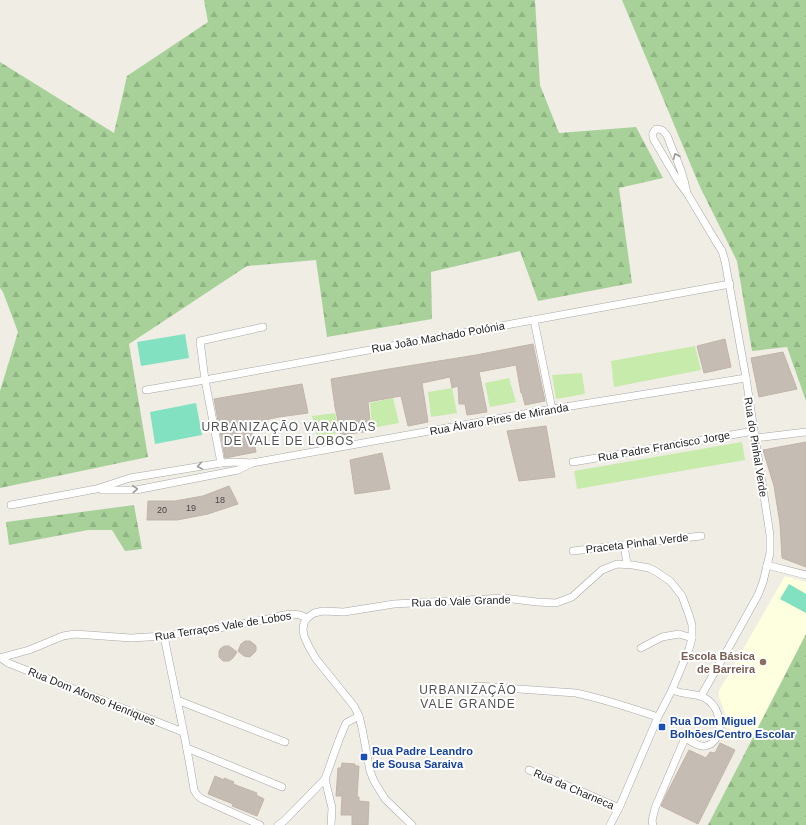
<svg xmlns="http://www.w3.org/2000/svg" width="806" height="825" font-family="Helvetica,sans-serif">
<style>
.education{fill:#fdffdf}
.forest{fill:url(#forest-firs)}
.garden{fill:#c7ebaa}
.pitch{fill:#81e1c1}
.building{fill:#c5bcb4;stroke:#c2b4a7}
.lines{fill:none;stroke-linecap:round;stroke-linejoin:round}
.minor-casing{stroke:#a6a6a6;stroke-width:8}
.minor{stroke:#fff;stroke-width:7}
.oneway{stroke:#9a9a9a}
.education-dot{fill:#8d6e63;stroke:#fff;stroke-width:1.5}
.transit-dot{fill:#1a4fb4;stroke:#fff;stroke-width:1.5}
.labels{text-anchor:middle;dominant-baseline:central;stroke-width:4;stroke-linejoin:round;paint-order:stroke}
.number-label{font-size:9px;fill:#484644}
.street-label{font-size:11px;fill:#1f1f1f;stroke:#fff}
.education-label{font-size:11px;font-weight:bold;fill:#785e54;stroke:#fff;text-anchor:end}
.transit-label{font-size:11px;font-weight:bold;fill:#164399;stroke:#fff;text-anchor:start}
.neighbourhood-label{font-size:12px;letter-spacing:1px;fill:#525252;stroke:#fff}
</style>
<defs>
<pattern id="forest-firs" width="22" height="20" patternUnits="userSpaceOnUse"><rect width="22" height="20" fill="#a7d199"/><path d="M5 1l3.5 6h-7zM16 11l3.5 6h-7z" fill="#8fb383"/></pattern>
</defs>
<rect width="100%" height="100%" fill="#f0ede5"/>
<!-- education -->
<polygon class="education" points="785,576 806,582 806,634 752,738 725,727 727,719 719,697 719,691"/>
<!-- forest -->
<g class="forest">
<polygon points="204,0 535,0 540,85 559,133 636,127 663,178 619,188 632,283 538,301 520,251 431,272 432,319 327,337 316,260 247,266 129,344 148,457 0,488 0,391 18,332 3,292 0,288 0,62 114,133 127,76 208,22"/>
<polygon points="622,0 806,0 806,401 787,347 752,351 737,261 700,187"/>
<polygon points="134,505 142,549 125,551 112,530 88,530 9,545 6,522"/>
<polygon points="806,634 806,825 708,825"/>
</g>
<!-- garden -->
<g class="garden">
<polygon points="695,346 701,370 614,387 611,361"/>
<polygon points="582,373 585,394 556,399 552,375"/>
<polygon points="509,378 516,402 490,407 485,383"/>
<polygon points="452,388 457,413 431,417 428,392"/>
<polygon points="393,398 399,423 372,428 370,403"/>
<polygon points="335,413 340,433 317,436 312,416"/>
<polygon points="742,442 745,460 577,489 574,471"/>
</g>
<!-- pitch -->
<g class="pitch">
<polygon points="185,334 189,358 141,366 137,342"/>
<polygon points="196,403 202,435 155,444 150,412"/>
<polygon points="789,584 806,594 806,613 780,599"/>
</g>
<!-- building -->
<g class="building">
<polygon points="725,339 731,367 704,373 697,346"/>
<polygon points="533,344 545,401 525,405 522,393 521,393 516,365 479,372 487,412 467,415 465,404 459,404 458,386 452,388 450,377 422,383 428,422 408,426 401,396 368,402 371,431 341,435 335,407 331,379 389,369 476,355"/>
<polygon points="783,352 797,389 759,397 751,358"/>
<polygon points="302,384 308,413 279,417 250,423 256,452 225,458 214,399"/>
<polygon points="546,426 555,477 519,481 507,431"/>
<polygon points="806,442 806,567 782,558 780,524 774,486 763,450"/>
<polygon points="382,453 390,489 355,494 350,460"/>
<polygon points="229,486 238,504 208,514 177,520 147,520 148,501 175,501 203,496"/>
<polygon points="245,641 250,641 254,644 256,646 256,651 250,657 244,656 238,651 241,644"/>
<polygon points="224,646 229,646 237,652 233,658 229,661 223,661 219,657 219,652 220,649"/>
<polygon points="720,743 735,750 698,824 661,806 667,793 689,750 706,758 710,752 715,753"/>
<polygon points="342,763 355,764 355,766 359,766 357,797 359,797 359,801 369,802 368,825 352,825 352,815 341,815 342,796 336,796 338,768 341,768"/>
<polygon points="215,776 224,780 224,778 234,782 233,784 257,793 256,795 264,799 257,816 232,806 233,804 208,794"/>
</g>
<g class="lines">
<!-- minor casing -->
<g class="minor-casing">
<g id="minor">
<path d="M687,193C684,177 678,161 671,146C669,141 668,135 664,132C662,129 659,129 656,129C652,133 652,135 654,140L678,181L687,193L715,240L722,251L725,261L746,378L770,535V553L763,582L758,595L733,640L701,696"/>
<polyline points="534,320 552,409"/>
<polyline points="146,390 205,380 730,284"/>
<polyline points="755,438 806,432"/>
<polyline points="573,462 754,431"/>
<polyline points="221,463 205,380 200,341 263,327"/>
<polyline points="102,490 136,490 238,470 252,463"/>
<polyline points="11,505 96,489 130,478 221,463 235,462 252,463 552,409 746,378"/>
<polyline points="624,545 627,564"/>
<polyline points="573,551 701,536"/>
<polyline points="767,565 806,575"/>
<path d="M164,636C174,687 186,738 194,790L197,795L202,799L260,825"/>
<polyline points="641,648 662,637 679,634 692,638"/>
<polyline points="0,658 29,650 63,636 75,634 131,638 164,636 219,628 268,619 284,615 292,614 300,615 307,618"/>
<polyline points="1,658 8,663 183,732"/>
<path d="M477,686L576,693C604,699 631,708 658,717"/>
<polyline points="177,700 285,742"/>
<polyline points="187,748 282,787"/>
<polyline points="529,770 585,793 619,808"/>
<polyline points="278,825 284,821 325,779"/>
<polyline points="331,825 332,808 325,779 339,740 346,723 359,716"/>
<polyline points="412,825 385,799 374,781 370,771 362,728 359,716 354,706 316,659 309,647 304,636 303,629 304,623 307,618 314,613 323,611 344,612 394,604 504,598 537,602 556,603 572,597 602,570 617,564 633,565 649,568 655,571 670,581 675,587 682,596 689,615 692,625 692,638 689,649 672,690 658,717 619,808 610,825"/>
<path d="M653,825L652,821L655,808L685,738C689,740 697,746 702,746C705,747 708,745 711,744C725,733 720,709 708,700C700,694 692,695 684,693C680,693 676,691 672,690"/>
</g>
</g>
<!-- minor -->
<use href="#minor" class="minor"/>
</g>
<!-- one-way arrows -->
<defs><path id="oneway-chevron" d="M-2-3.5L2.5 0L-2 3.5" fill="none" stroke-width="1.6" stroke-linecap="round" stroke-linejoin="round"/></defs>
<g class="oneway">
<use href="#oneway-chevron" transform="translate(676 156) rotate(-113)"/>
<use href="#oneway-chevron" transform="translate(200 466) rotate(170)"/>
<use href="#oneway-chevron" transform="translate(135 489) rotate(-4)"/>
</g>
<!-- markers -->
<circle class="education-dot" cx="763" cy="662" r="4"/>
<g class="transit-dot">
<rect x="658" y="723" width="8" height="8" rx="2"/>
<rect x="360" y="753" width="8" height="8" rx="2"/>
</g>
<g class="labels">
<!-- number labels -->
<g class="number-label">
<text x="220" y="500">18</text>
<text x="191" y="508">19</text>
<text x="162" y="510">20</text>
</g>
<!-- street labels -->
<g class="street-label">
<text transform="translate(438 337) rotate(-10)">Rua João Machado Polónia</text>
<text transform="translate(499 419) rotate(-10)">Rua Álvaro Pires de Miranda</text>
<text transform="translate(664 446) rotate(-10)">Rua Padre Francisco Jorge</text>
<text transform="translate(756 447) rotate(81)">Rua do Pinhal Verde</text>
<text transform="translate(637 543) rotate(-7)">Praceta Pinhal Verde</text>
<text transform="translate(461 601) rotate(-2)">Rua do Vale Grande</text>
<text transform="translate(223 626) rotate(-9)">Rua Terraços Vale de Lobos</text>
<text transform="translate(92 696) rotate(22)">Rua Dom Afonso Henriques</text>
<text transform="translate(574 789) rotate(23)">Rua da Charneca</text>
</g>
<!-- education labels -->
<g class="education-label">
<text x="755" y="656">Escola Básica<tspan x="755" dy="13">de Barreira</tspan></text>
</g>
<!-- transit labels -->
<g class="transit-label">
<text x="670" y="721">Rua Dom Miguel<tspan x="670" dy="13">Bolhões/Centro Escolar</tspan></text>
<text x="372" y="751">Rua Padre Leandro<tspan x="372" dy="13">de Sousa Saraiva</tspan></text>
</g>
<!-- neighbourhood labels -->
<g class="neighbourhood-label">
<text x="289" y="427">URBANIZAÇÃO VARANDAS<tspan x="289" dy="14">DE VALE DE LOBOS</tspan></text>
<text x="468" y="690">URBANIZAÇÃO<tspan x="468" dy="14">VALE GRANDE</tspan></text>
</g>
</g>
</svg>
